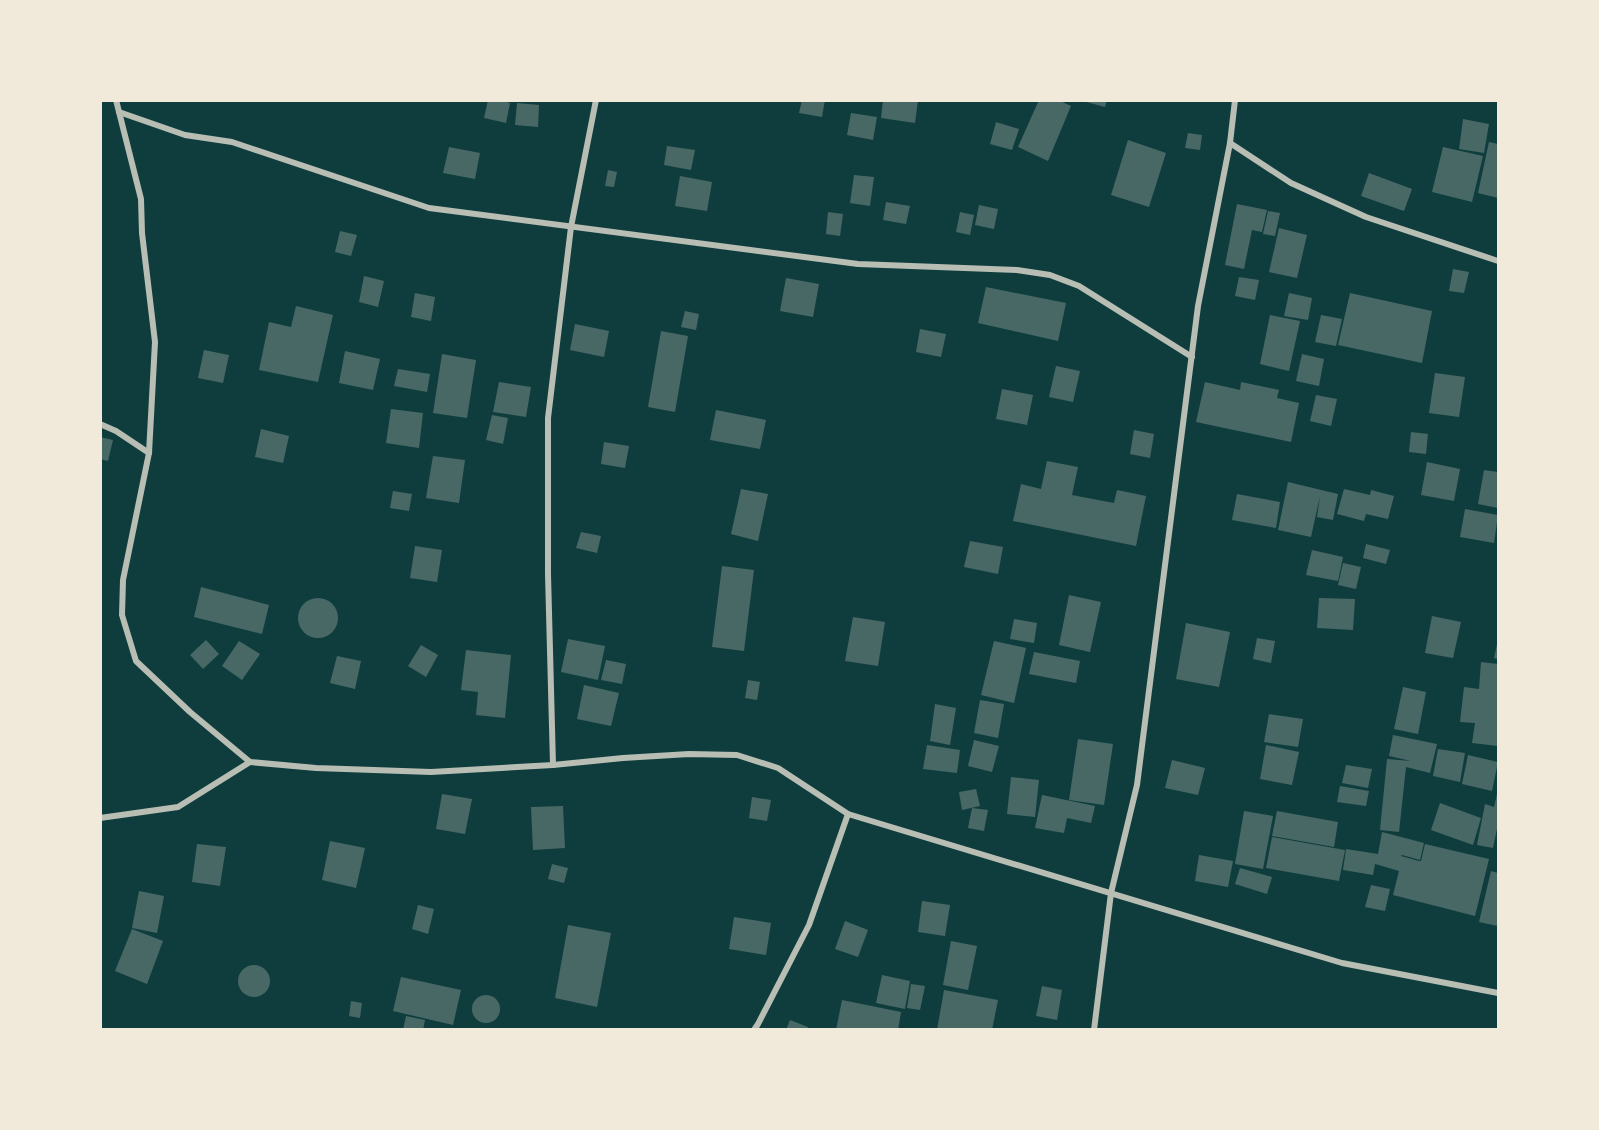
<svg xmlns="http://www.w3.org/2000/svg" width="1599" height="1130" font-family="Signika,sans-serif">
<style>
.building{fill:#486865}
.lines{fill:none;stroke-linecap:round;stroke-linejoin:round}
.minor{stroke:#b8beb3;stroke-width:6}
</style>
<rect width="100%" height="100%" fill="#0f3d3e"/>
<!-- building -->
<g class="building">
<polygon points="488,100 500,100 510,103 506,123 484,118"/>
<polygon points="802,100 825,100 822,117 799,113"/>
<polygon points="883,100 918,100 915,123 881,118"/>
<polygon points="1039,100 1058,100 1071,106 1048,161 1018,147"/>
<polygon points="1079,100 1107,100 1105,107"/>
<polygon points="517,103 539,105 538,127 515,125"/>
<polygon points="851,113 877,117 873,140 847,135"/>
<polygon points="1463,119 1489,124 1484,153 1459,149"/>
<polygon points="996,122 1019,129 1012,150 990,144"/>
<polygon points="1188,133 1202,135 1200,150 1185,148"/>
<polygon points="1128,140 1166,153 1149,207 1111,195"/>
<polygon points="1489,142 1498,144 1498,198 1478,193"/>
<polygon points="667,146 695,150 691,170 664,165"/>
<polygon points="449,147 480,153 475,179 443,173"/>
<polygon points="1443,147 1483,156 1472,202 1432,192"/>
<polygon points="608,170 617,172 614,187 605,186"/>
<polygon points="1369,173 1412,189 1404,211 1361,196"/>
<polygon points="854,175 874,177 870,206 850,203"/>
<polygon points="680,176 712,182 707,211 675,206"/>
<polygon points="886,202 910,206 906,224 883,220"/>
<polygon points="1237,204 1267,210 1262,232 1252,230 1244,269 1225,265"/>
<polygon points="979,205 998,209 994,229 975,225"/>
<polygon points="1268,211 1280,213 1275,236 1263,234"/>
<polygon points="828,212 843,214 840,236 826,234"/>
<polygon points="960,212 974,215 970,235 956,232"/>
<polygon points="1279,228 1307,235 1297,278 1269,272"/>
<polygon points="340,231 357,235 351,256 335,252"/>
<polygon points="1453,269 1469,272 1464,293 1449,291"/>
<polygon points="364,276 384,281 378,307 359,302"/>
<polygon points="1239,277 1259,280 1255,300 1235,296"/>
<polygon points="786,278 819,284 813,317 780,311"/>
<polygon points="986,287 1066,303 1058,341 978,323"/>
<polygon points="415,293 435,297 431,321 411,317"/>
<polygon points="1289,293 1312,298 1308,320 1284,316"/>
<polygon points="1350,293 1432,311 1422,363 1338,345"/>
<polygon points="296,306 333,315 318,382 259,370 269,322 291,327"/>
<polygon points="685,311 699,314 696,330 681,327"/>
<polygon points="1270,315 1300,321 1289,371 1260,364"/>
<polygon points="1321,315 1342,319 1336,346 1315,342"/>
<polygon points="575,324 609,331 604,357 570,350"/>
<polygon points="920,329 946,334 941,357 916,352"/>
<polygon points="661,331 688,336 675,412 648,407"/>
<polygon points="204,350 229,355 223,383 198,378"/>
<polygon points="345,351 380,359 373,390 339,383"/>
<polygon points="442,354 476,360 467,418 433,413"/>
<polygon points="1302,354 1324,359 1319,386 1296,381"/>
<polygon points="1056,366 1080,371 1073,402 1049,397"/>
<polygon points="398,369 430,374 427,392 394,386"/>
<polygon points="1435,373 1465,377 1459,417 1429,413"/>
<polygon points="499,382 531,387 526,417 493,412"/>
<polygon points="1205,382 1240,390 1241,382 1279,390 1277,398 1299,403 1291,442 1196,422"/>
<polygon points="1002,389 1033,395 1027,425 996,419"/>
<polygon points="1316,395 1337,399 1331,426 1310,421"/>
<polygon points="391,409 423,413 419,448 386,443"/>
<polygon points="716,410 766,420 760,449 710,440"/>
<polygon points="492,415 508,418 503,444 486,440"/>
<polygon points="261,429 289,436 283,463 255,457"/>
<polygon points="1134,430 1154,434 1150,458 1130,454"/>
<polygon points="1411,432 1428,434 1426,454 1409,452"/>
<polygon points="100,437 113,440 108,461 100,459"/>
<polygon points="604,442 629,446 625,468 601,464"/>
<polygon points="433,456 465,460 459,503 426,498"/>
<polygon points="1047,461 1078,467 1072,495 1114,503 1117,490 1146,496 1136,546 1013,521 1021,484 1041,489"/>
<polygon points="1427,462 1460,469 1454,501 1421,495"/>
<polygon points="1484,470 1498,472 1498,508 1478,504"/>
<polygon points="1288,482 1338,494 1333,520 1317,517 1320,496 1311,537 1278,530"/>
<polygon points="741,489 768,494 758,541 731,534"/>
<polygon points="1344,489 1370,495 1371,490 1394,496 1388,519 1366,514 1364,521 1337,514"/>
<polygon points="393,491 412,494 409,511 390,508"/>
<polygon points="1237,494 1280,502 1276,528 1232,520"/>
<polygon points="1465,509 1498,515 1494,543 1460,537"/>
<polygon points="581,532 601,536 597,553 576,548"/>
<polygon points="970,541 1003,547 998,574 964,567"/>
<polygon points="1366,544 1390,550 1386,564 1363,558"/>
<polygon points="415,546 442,550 437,582 410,578"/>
<polygon points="1312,550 1343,557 1338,581 1306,575"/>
<polygon points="1343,563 1361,567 1356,589 1338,585"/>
<polygon points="722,566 754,570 744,651 712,647"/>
<polygon points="201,587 269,605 262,634 194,617"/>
<polygon points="1069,595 1101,602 1090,652 1059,645"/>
<circle cx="318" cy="618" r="20"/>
<polygon points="1319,598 1355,599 1353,630 1317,628"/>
<polygon points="1432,616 1461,622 1453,658 1425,653"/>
<polygon points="853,617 885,622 878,666 845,661"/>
<polygon points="1014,619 1037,623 1034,643 1010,639"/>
<polygon points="1186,623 1230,632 1219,687 1176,679"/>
<polygon points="1257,638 1275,641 1271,663 1253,659"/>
<polygon points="568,639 605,646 598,680 561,672"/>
<polygon points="206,640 219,654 203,669 190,655"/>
<polygon points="1498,640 1498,659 1494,658"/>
<polygon points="239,641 260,654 242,680 222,666"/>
<polygon points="994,641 1026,648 1014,703 981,695"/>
<polygon points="421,645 438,655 426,677 408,666"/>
<polygon points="466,650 511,655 505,718 476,715 478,692 461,690"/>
<polygon points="1034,652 1080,661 1076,683 1029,674"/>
<polygon points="337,656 361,661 355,689 330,683"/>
<polygon points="606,660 626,664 622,684 601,680"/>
<polygon points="1481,662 1498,664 1498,746 1472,743 1475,723 1460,722 1464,687 1479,689"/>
<polygon points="748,680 760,682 757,700 745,698"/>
<polygon points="584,685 619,693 611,726 577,719"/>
<polygon points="1403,687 1426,692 1418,734 1394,729"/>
<polygon points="980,700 1004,704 998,738 974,733"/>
<polygon points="935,704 956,708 950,745 930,741"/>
<polygon points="1269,714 1303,719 1298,747 1264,742"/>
<polygon points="1393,735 1437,744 1430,773 1406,767 1399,832 1380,830 1387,759 1411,761 1389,756"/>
<polygon points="1078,739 1113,744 1104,805 1069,800"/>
<polygon points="974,740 999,746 992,772 968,766"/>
<polygon points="927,745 960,750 957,773 923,769"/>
<polygon points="1266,745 1299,752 1292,785 1260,779"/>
<polygon points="1438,749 1465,753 1460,782 1433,776"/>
<polygon points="1468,755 1498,762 1492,791 1462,784"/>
<polygon points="1172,760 1205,768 1198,795 1165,788"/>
<polygon points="1346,765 1372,769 1368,788 1342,783"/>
<polygon points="1011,777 1039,780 1035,817 1007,814"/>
<polygon points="1340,786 1369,791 1366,806 1337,802"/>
<polygon points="976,789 980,806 962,810 959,792"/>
<polygon points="442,794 472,799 465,834 436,829"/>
<polygon points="1497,794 1498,794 1498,824 1493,848 1477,845 1485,804 1494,807"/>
<polygon points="1042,795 1095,806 1091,823 1067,818 1064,833 1035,828"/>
<polygon points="752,797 771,800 767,821 749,818"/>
<polygon points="1440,803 1481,818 1473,845 1431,830"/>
<polygon points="563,806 565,848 533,850 531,807"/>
<polygon points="972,808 988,810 984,831 968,828"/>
<polygon points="1244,811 1273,816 1263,869 1235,864"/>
<polygon points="1277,811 1338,822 1334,847 1272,836"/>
<polygon points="1382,832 1424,843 1420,860 1402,855 1401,856 1419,861 1421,861 1425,844 1489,859 1475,916 1393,895 1399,871 1375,864 1373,875 1343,870 1346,849 1378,854"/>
<polygon points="1272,837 1345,850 1339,881 1266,868"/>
<polygon points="330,841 365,848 356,888 322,880"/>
<polygon points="197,844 226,847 220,886 192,882"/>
<polygon points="1199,855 1233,861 1228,887 1195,881"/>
<polygon points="552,864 568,868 564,883 548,879"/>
<polygon points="1240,868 1272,877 1267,894 1235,884"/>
<polygon points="1491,871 1498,873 1498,926 1479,922"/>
<polygon points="1371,885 1390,889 1385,911 1365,907"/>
<polygon points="139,891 164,896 157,933 132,928"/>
<polygon points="922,901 950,905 945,936 918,932"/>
<polygon points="418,905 434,909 428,934 412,929"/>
<polygon points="734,917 771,923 766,955 729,949"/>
<polygon points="845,921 868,930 858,957 835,949"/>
<polygon points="568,925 611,933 597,1007 555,998"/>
<polygon points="132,929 163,941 147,984 115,971"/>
<polygon points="951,941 977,946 968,990 943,985"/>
<circle cx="254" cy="981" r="16"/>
<polygon points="882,975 910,981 905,1009 876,1003"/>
<polygon points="401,977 461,990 453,1025 393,1011"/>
<polygon points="911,984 925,986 920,1010 907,1008"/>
<polygon points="1042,986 1062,990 1057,1020 1036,1016"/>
<polygon points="944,990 998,1000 992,1030 937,1030"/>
<circle cx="486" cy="1009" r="14"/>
<polygon points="842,1000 901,1012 898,1030 836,1030"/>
<polygon points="351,1001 362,1003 360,1018 349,1016"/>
<polygon points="406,1016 425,1020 423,1030 403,1030"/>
<polygon points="790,1020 808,1027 807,1030 786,1030"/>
</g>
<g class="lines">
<!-- minor -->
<g class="minor">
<polyline points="116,100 141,199 142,233 155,342 149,453 123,580 122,615 136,661 190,712 250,762 316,768 431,772 553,765 623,758 689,754 737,755 778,768 848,814 1342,963 1498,993"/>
<polyline points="119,112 185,135 232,142 429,208 858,264 1017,270 1050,275 1079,286 1192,357"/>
<polyline points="1230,143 1291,183 1366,217 1498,261"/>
<polyline points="100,424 116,431 149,453"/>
<polyline points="553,765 548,574 548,418 571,227 596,100"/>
<polyline points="100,818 178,807 250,762"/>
<polyline points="754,1030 758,1024 809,925 848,814"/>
<polyline points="1094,1030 1111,893 1137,785 1198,306 1230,143 1235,100"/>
</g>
</g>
<!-- border -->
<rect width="1599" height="1130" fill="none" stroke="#f1e9da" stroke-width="204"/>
</svg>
